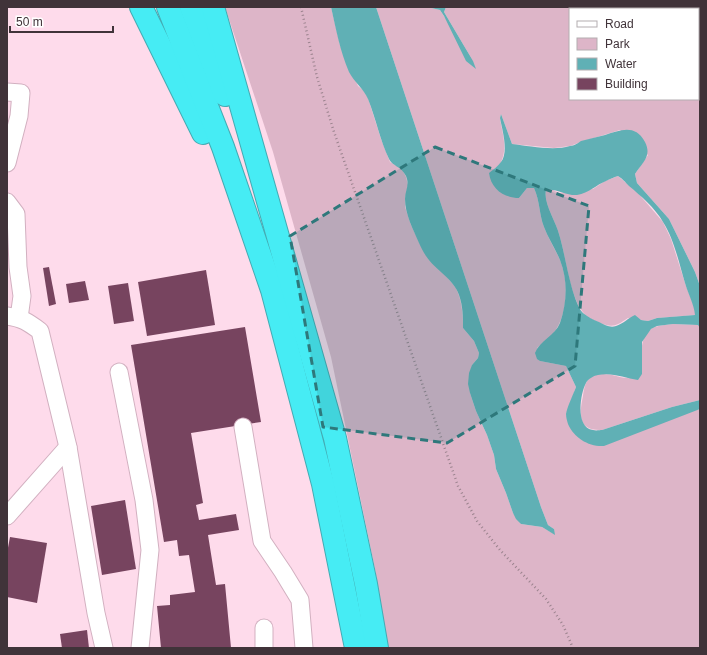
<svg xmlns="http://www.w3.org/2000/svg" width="707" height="655" font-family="Arial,sans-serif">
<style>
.green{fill:#ddb5c8}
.water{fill:#60b0b5;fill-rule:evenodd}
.building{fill:#77445f}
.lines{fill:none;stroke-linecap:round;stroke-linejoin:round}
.minor-casing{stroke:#d2b0c0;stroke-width:19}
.highway-casing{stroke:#44abb3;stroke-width:24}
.path{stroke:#9b838e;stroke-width:2.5;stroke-dasharray:1 3;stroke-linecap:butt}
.minor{stroke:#fff;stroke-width:17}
.highway{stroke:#46ecf4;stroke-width:22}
.marked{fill:#2e787b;fill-opacity:0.2;stroke:#2e787b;stroke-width:3;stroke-dasharray:8 5;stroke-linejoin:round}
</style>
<rect width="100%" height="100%" fill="#fedbeb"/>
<!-- green -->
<g class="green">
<path d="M225,7H331L340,45L358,86L364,91L368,98L381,139L390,162L402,169L406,177L408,185L405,198V207L411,225L420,244L456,288C462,301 463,314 463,328L474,341L479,353L478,358L472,365L470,393L476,411L487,435L494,455L496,469L506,493L513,513L521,524L542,527L554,534V529L548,525L541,507L376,7H427L440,10L473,61L444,12L446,7H676L677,9H570V99H698V34H700V286L695,272L669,219L637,183L635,174L648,155L620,130L581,142L570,146L554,148L512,144L501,114L500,118C502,132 508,148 501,162L519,198L527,188H534C540,201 539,214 544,227C548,238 555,249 560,260C569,282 568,315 553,334C549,339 542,343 537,348L540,361L566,366L576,387L566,415L580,439L700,409V648H388L375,569L331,357L273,152Z"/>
<path d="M618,176L638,193L663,222L671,239L686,286L694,306L696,315L657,318L648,321L628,318C616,326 613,328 600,323C593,320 586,317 582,311C569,293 566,256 559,234C556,221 543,203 546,190L551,189L559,193L593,189L605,181Z"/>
<path d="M673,324L699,325L700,328V400L672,407L602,430C578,431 579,415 583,396C584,389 585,381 591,377C604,370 615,377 627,378C632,379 638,375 642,374C642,360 638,338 651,329C657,325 666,325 673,324Z"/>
</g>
<!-- water -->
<g class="water">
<path d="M331,7H376L541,507L548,525L554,529L555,535L542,527L521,524L516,519L513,513L506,493L496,469L494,455L487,435L476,411L470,393L468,384L469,373L472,365L478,358L479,353L474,341L463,328C463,317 463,306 459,295C454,279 435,270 426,256C423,252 421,247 419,243C413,229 405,214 405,199C405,191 410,185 406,176C401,166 392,166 389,159C380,140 376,119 368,99C364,89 354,82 349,72C340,51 336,29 331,7Z"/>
<polygon points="427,7 446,7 444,12 473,61 476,69 466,61 444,16 440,10"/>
<path d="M501,114L512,144C529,146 554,151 570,146C574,146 578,143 581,141C589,139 597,137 605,135C621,130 635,124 645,142C652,156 643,162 635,174L637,183L669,219L695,272L700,286V328L698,325L673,324L657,326L651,329L642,342V374L638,380C625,378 612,372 598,375C593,376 588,379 586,383C580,394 575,428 593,430C596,431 600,430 602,430L672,407L700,400V409L604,446C589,447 574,438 568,424C567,421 566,417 566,414C567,407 573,395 576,387L566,366L540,361L537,359L535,353C540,340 555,336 560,323C567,302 568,281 560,260C555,248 548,238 544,227C539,214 540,201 534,188H527L519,198C504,198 491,189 489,173C493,170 498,166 501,162C509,152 502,129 500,118ZM618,176C623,179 625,182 629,186C641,196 655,208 663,222C674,239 679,263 685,283C688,294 694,304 695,315L657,318L648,321L641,320L635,315C628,318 623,324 616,326C610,328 605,325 599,322C593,320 588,317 583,313C571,300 565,252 559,234C556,221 543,203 546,190C556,188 567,196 577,195C589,193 596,185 606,181C610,179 614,177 618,176Z"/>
</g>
<!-- building -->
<g class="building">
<polygon points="49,267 56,304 49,306 43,268"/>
<polygon points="206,270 215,325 147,336 138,282"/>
<polygon points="85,281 89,300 69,303 66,284"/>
<polygon points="128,283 134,321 114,324 108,286"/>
<polygon points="245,327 261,422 191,433 203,503 196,505 199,520 236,514 239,530 208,535 216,585 225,584 231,648 161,648 157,606 170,605 170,595 195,592 189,555 179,556 177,540 164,542 131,345"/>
<polygon points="125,500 136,569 102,575 91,506"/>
<polygon points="10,537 47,543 37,603 7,597 7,553"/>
<polygon points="87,630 89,648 62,648 60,634"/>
</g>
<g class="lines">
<!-- minor casing -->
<g class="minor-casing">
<g id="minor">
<polyline points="7,92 21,93 19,116 7,163"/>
<polyline points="7,202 16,214 18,267 22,296 19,318"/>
<path d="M7,316C22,318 28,322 40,331L68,447L96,613L104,648"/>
<polyline points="119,372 144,500 150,550 140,648"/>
<polyline points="243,427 262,541 283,572 300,600 304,648"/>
<polyline points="7,516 68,447"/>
<polyline points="264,628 264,648"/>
</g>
</g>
<!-- highway casing -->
<g class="highway-casing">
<g id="highway">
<polyline points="141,7 203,133"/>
<polyline points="168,7 223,147 272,290 323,484 356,648"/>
<polyline points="191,7 225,95"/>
<polyline points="213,7 335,438 366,584 377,648"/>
</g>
</g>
<!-- path -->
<polyline class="path" points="301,7 317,77 334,132 458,486 477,521 500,550 546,599 563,625 573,648"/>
<!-- minor -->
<use href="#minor" class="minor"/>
<!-- highway -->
<use href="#highway" class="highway"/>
</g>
<!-- marked area -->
<path class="marked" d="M435,147L589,206L575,366L447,443L323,427L290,236Z"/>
<!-- border -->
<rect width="707" height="655" fill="none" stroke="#403339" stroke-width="16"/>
<!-- legend -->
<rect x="569" y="8" width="130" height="92" fill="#ffffff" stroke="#b3adb0"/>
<rect x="577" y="21" width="20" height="6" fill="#ffffff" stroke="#b3adb0"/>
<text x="605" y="28" font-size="12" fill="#403339">Road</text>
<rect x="577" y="38" width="20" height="12" fill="#ddb5c8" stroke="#b3adb0"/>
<text x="605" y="48" font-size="12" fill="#403339">Park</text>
<rect x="577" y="58" width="20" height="12" fill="#60b0b5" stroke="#b3adb0"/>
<text x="605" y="68" font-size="12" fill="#403339">Water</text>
<rect x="577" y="78" width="20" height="12" fill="#77445f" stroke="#b3adb0"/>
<text x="605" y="88" font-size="12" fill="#403339">Building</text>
<!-- scale -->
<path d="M10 26v6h103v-6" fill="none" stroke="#403339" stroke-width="2"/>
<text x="16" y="26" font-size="12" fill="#403339" stroke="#ffffff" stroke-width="3" paint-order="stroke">50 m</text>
</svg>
